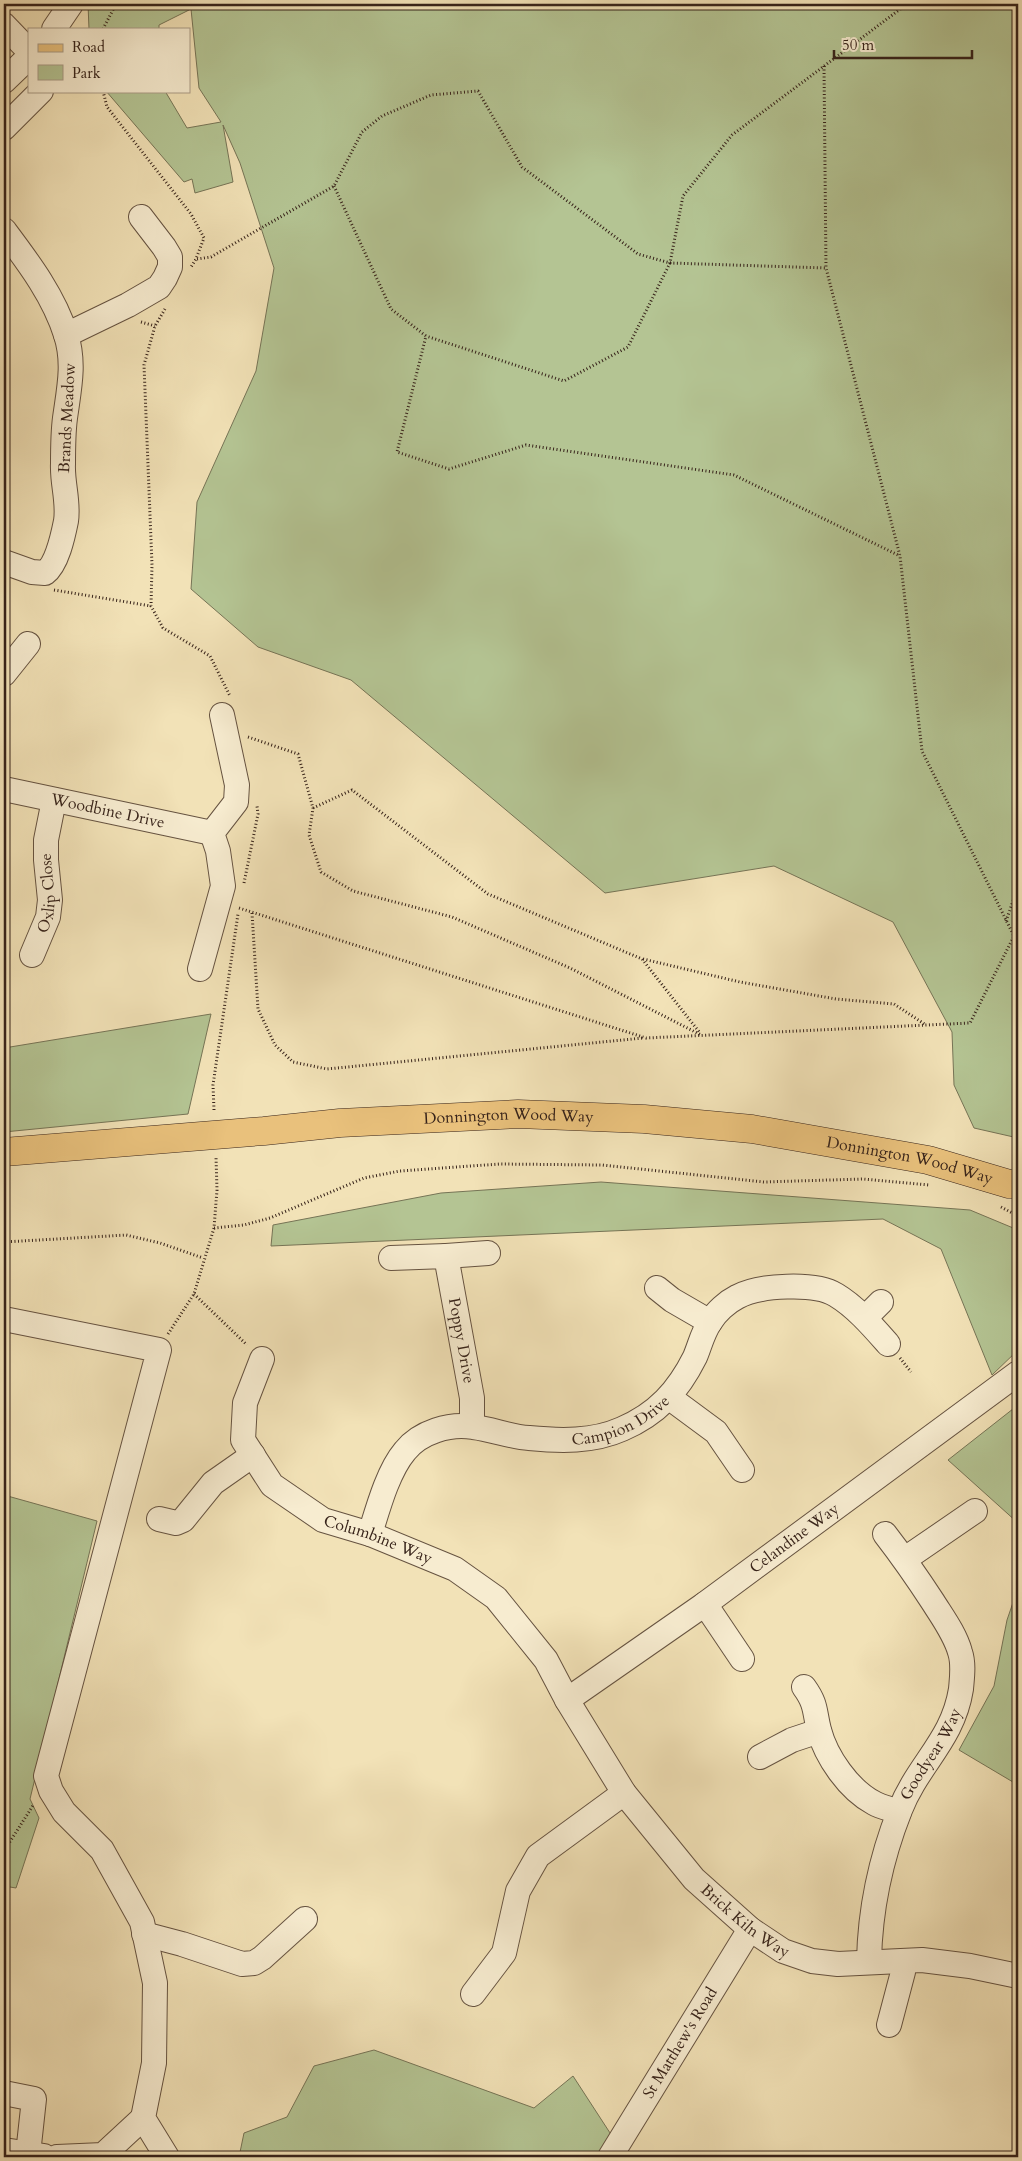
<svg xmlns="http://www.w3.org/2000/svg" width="1022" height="2161" font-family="Cardo,serif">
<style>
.green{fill:#b4c493;stroke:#767456}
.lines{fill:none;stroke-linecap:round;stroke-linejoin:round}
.minor-casing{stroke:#665341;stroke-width:26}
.major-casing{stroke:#37231a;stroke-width:29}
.path{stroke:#37231a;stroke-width:3;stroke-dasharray:1 2.5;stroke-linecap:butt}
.minor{stroke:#f7ecd0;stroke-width:24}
.major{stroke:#e9c17c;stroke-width:28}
.labels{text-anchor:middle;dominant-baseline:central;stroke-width:4;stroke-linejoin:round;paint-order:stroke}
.street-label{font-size:16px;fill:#37231a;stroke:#f7ecd0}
</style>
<rect width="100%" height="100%" fill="#f2e2b7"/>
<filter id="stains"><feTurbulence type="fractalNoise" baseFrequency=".004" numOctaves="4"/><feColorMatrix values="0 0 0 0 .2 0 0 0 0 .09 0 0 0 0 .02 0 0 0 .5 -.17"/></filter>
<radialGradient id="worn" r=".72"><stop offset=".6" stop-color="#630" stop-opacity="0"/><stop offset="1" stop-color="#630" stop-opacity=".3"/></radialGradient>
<!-- green -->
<g class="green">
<polygon points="88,4 1018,4 1018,1138 974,1128 954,1085 952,1032 893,922 774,866 605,893 351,680 258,647 191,589 197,502 256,371 274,268 240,163 223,125 233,182 195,193 192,179 184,182 106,91 165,91 187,128 221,122 199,88 191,9 159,25 159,29 89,29"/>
<polygon points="211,1014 188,1114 4,1132 4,1048"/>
<polygon points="601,1182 970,1210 1018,1230 1018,1350 992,1375 941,1249 883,1219 271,1246 273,1225 441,1193"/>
<polygon points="1018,1405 1018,1523 948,1460"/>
<polygon points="4,1495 97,1521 30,1799 39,1818 16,1888 4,1886"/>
<polygon points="1018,1588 1018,1785 959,1750 994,1686 1007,1620"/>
<polygon points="374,2050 534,2108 573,2076 612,2136 599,2157 239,2157 244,2133 287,2117 314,2066"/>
</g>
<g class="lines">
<!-- minor casing -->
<g class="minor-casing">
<g id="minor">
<polyline points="4,25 29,51"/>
<polyline points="54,29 71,4"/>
<polyline points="4,81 29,57"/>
<polyline points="4,128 41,91"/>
<path d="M4,230C28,262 54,296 66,335C75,363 69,389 65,418C63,433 63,449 63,464C62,483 69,502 66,521C63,536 57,564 45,573L32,572L4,562"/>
<polyline points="66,335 128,305 159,287 165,278 170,267 170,257 164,247 141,217"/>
<polyline points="4,674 28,644"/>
<path id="s1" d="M4,789L212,833"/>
<path id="s2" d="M32,955L48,917L50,900L46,860V840L54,800"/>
<polyline points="200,969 223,886 218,851 212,833 236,802 237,785 222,715"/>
<polyline points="446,1256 488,1253"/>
<path id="s3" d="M391,1258L446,1256L472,1398V1426"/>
<polyline points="657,1288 672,1300 710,1322"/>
<polyline points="865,1318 881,1302"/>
<polyline points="4,1319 159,1350 46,1776 51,1791 64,1812 102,1850 142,1922 155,1983 154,2063 143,2118 167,2157"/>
<path id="s4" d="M262,1359L245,1403L243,1440L272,1485L323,1520L370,1534L455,1569L496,1598L546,1660L567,1700L624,1793L694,1879L750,1929L783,1951L812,1961L838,1964L922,1960L970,1966L1018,1976"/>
<polyline points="670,1398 716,1432 742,1470"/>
<polyline points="159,1519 176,1523 183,1520 213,1483 253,1455"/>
<path id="s5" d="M370,1534C378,1508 388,1471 405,1451C420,1432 450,1423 473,1427C492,1429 510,1437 529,1438C560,1441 593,1442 622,1429C657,1414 678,1391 695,1357C700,1345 703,1332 710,1322C716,1312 727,1302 737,1297C759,1285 815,1282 836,1295C856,1307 873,1327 888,1344"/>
<polyline points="905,1559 975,1511"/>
<polyline points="705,1604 742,1659"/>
<path d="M804,1687C817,1705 814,1711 819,1730C826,1757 849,1790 874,1803C881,1807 891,1809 899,1812"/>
<path id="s6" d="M567,1700L705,1604L1018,1373"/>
<polyline points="760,1757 792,1740 819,1731"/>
<polyline points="144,1934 182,1944 242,1964 254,1963 262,1958 305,1919"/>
<path id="s7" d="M869,1961C870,1910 881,1858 900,1810C918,1764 953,1740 961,1689C962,1677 964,1664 960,1652C955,1634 943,1618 933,1602C918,1579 902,1556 885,1534"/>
<polyline points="473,1994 504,1953 518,1891 538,1856 624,1793"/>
<polyline points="889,2025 903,1972 904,1961"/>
<polyline points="4,2093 34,2099 28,2154"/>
<polyline points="4,2150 44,2156"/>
<polyline points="57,2157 103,2155 143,2118"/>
<path id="s8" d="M610,2157L750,1929"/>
</g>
</g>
<!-- major casing -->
<g class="major-casing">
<g id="major">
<path id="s9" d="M4,1152L264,1131L340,1123L518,1114L644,1119L752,1129L928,1160L1009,1184H1018"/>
</g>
</g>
<!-- path -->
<g class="path">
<polyline points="103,29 116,4"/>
<polyline points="824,66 826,268"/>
<polyline points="103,91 107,107 191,214 204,238 196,259 191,267"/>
<polyline points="334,186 391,309 426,336 397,452 449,469 526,445 734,475 900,556"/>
<polyline points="197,259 211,257 334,186 362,132 382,116 431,95 478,91 522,167 638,254 670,263 628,347 564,381 426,336"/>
<polyline points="165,309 155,326 144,365 152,565 151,606 163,628 210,656 230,696"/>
<polyline points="141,322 155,326"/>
<polyline points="54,590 151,606"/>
<polyline points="248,737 298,754 313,808 309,835 321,872 353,891 452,917 570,968 701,1035"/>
<polyline points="313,808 352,790 488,894 642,959 700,1033"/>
<polyline points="244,883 258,814 257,806"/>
<polyline points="239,908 646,1038 970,1023 1014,936 922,751 900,556 826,268 670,263 683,196 732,135 903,7 914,4"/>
<polyline points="252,913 258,1009 275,1045 293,1062 327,1069 643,1038"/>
<polyline points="1006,921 1018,887"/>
<polyline points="1014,936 1018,939"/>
<polyline points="643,959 740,982 836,999 894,1004 926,1025"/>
<polyline points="214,1110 213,1085 238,914"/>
<polyline points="1001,1207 1018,1216"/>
<polyline points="214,1228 244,1225 270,1218 364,1178 400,1171 500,1164 602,1165 764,1182 863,1179 929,1185"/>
<polyline points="4,1242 126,1235 160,1243 203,1258"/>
<polyline points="194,1294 247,1345"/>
<polyline points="168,1334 194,1294 214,1228 217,1190 216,1157"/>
<polyline points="900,1358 911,1372"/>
<polyline points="4,1851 34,1804"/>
</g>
<!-- minor -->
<use href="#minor" class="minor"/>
<!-- major -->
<use href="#major" class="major"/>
</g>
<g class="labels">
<!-- street labels -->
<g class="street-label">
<text transform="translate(67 418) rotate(-87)">Brands Meadow</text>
<text stroke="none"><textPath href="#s1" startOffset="106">Woodbine Drive</textPath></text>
<text stroke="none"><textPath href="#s2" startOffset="65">Oxlip Close</textPath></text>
<text stroke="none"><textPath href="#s9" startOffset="506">Donnington Wood Way</textPath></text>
<text stroke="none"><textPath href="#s9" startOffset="911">Donnington Wood Way</textPath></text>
<text stroke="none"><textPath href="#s3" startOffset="141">Poppy Drive</textPath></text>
<text stroke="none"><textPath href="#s5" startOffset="319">Campion Drive</textPath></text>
<text stroke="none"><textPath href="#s4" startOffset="258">Columbine Way</textPath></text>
<text stroke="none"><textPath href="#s6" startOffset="279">Celandine Way</textPath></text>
<text stroke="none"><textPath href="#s7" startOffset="219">Goodyear Way</textPath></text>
<text stroke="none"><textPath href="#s4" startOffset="802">Brick Kiln Way</textPath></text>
<text stroke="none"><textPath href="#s8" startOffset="134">St Matthew's Road</textPath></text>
</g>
</g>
<!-- margin -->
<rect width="1022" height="2161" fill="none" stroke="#f2e2b7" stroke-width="20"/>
<rect x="5" y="5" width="1012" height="2151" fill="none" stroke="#37231a" stroke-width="2.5"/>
<rect x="10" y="10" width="1002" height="2141" fill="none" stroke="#37231a"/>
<!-- legend -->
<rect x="28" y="28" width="162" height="65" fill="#f7ecd0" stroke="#aa9c87"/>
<rect x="38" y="44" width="25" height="8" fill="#e9c17c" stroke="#aa9c87"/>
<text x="72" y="52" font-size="15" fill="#37231a">Road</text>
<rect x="38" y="65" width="25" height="15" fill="#b4c493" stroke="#aa9c87"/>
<text x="72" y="78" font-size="15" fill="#37231a">Park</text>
<!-- scale -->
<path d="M834 50v8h138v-8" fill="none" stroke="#37231a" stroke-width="2.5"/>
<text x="842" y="50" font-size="15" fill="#37231a" stroke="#f7ecd0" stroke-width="4" paint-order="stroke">50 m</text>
<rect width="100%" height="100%" filter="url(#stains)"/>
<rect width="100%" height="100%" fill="url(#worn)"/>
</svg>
